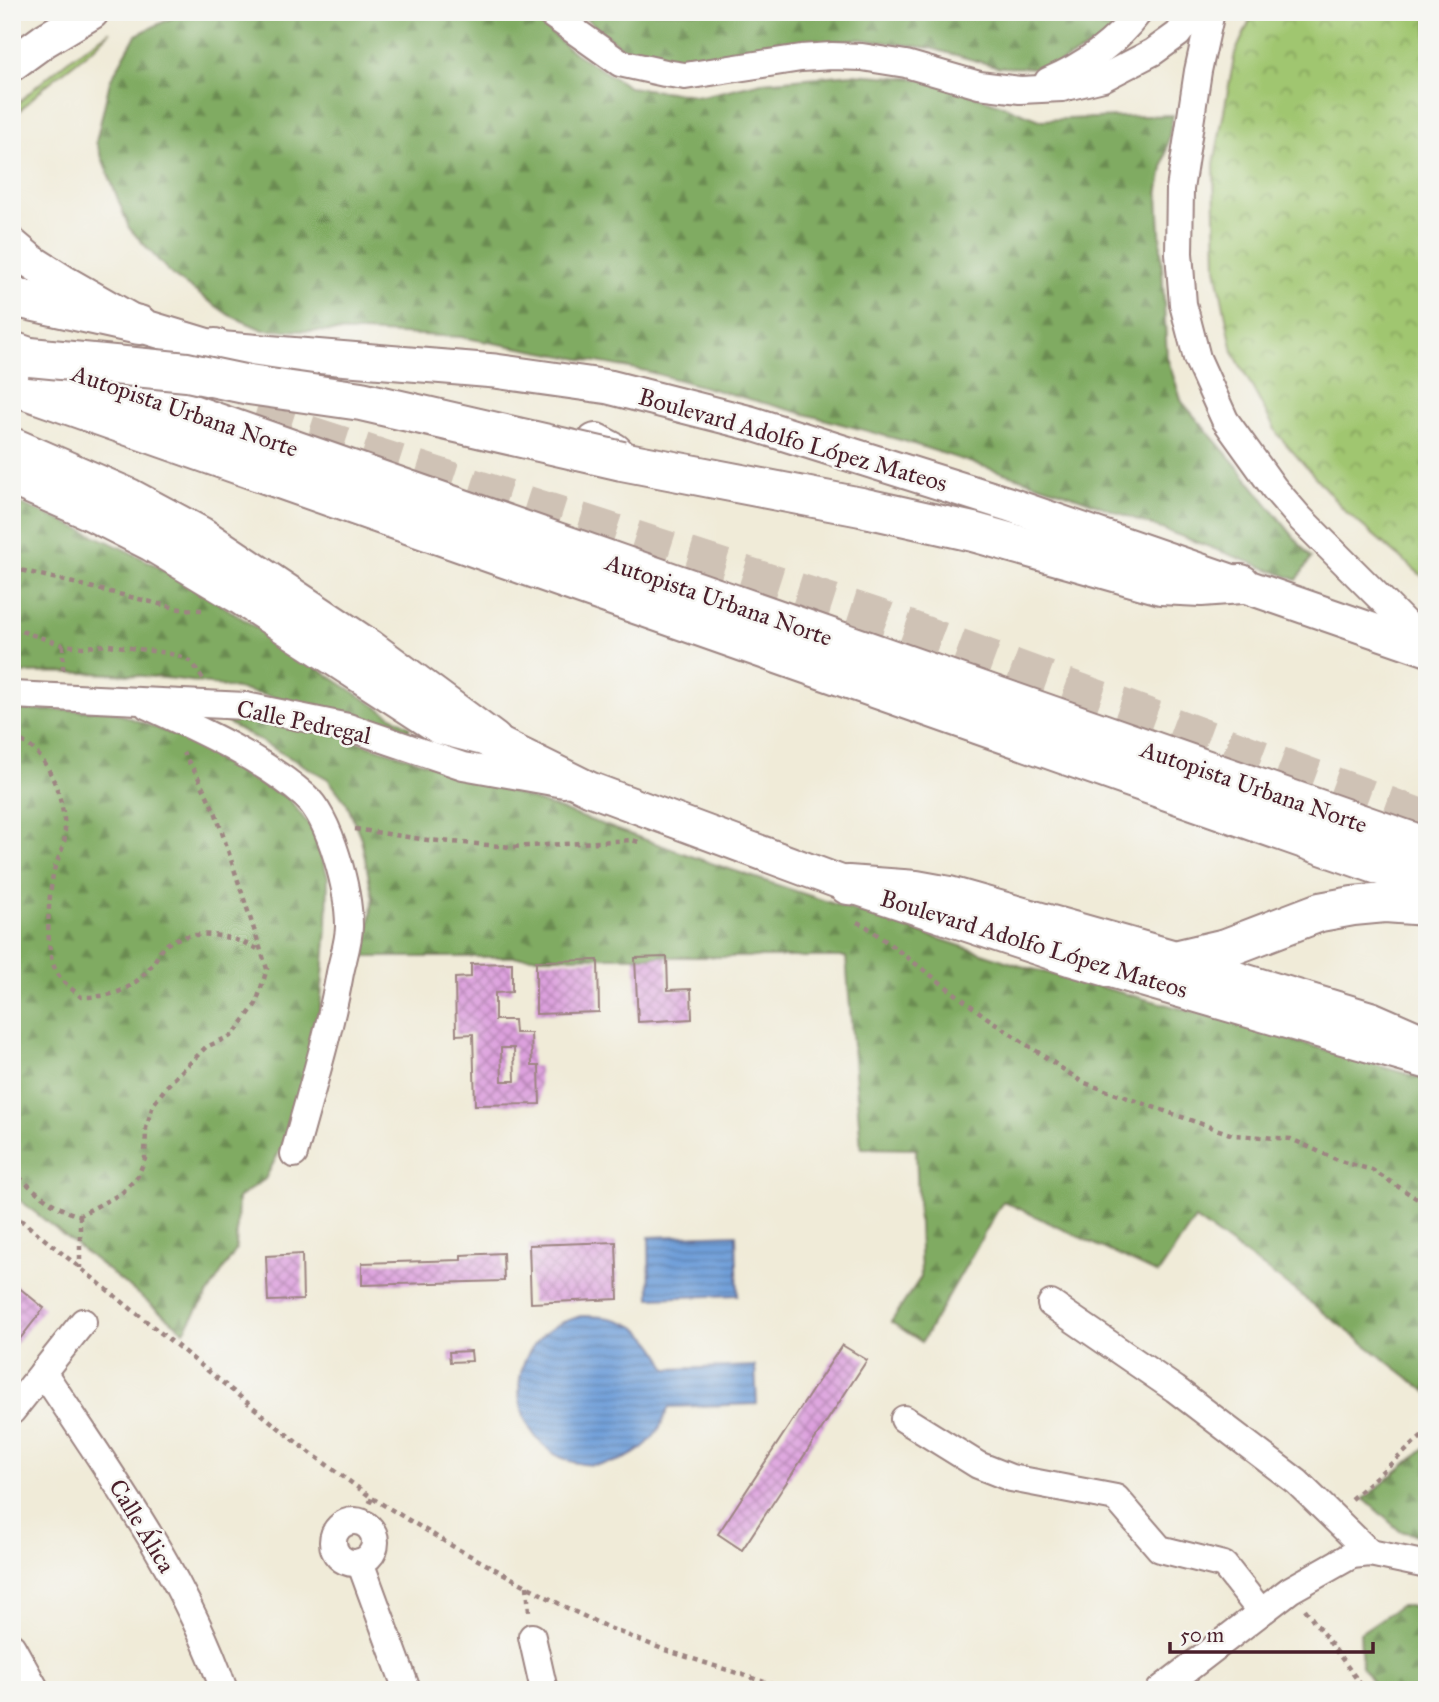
<svg xmlns="http://www.w3.org/2000/svg" width="1439" height="1702" font-family="'IM FELL Great Primer',serif">
<style>
.grass{fill:#a0c670;stroke:#75724e;stroke-width:2}
.forest{fill:url(#forest-firs);stroke:#656546;stroke-width:2}
.park{fill:url(#park-crowns);stroke:#75724e;stroke-width:2}
.water{fill:url(#water-rules);stroke:#5d5f82;stroke-width:2}
.building{fill:url(#building-cross-hatch);fill-rule:evenodd}
.lines{fill:none;stroke-linecap:round;stroke-linejoin:round}
.highway-tunnel{stroke:#cfc2b5;stroke-width:38;stroke-dasharray:38 19;stroke-linecap:butt}
.minor-casing{stroke:#9d8582;stroke-width:30}
.major-casing{stroke:#9d8582;stroke-width:37}
.highway-casing{stroke:#9d8582;stroke-width:42}
.path{stroke:#9d8582;stroke-width:4.5;stroke-dasharray:5 5;stroke-linecap:butt}
.minor{stroke:#fff;stroke-width:26}
.major{stroke:#fff;stroke-width:33}
.highway{stroke:#fff;stroke-width:38}
.highway-bridge-casing{stroke:#9d8582;stroke-width:42;stroke-linecap:butt}
.highway-bridge{stroke:#fff;stroke-width:38}
.labels{text-anchor:middle;dominant-baseline:central;stroke-width:5;stroke-linejoin:round;paint-order:stroke}
.street-label{font-size:24px;fill:#4a1f2b;stroke:#f6f6f2}
</style>
<defs>
<pattern id="forest-firs" width="22" height="20" patternUnits="userSpaceOnUse" patternTransform="scale(1.75)"><rect width="22" height="20" fill="#80ab62"/><path d="M5 1l3.5 6h-7zM16 11l3.5 6h-7z" fill="#6b8b51"/></pattern>
<pattern id="park-crowns" width="20" height="18" patternUnits="userSpaceOnUse" patternTransform="scale(1.75)"><rect width="20" height="18" fill="#a0c670"/><path d="M2 6a3 3 0 1 1 6 0M12 15a3 3 0 1 1 6 0" fill="none" stroke="#84a05c"/></pattern>
<pattern id="water-rules" width="6" height="5" patternUnits="userSpaceOnUse" patternTransform="scale(1.75)"><rect width="6" height="5" fill="#709fd9"/><path d="M0 2.5h6" fill="none" stroke="#5e81b0"/></pattern>
<pattern id="building-cross-hatch" width="8" height="8" patternUnits="userSpaceOnUse" patternTransform="scale(1.75)"><rect width="8" height="8" fill="#dda1de"/><path d="M0 0l8 8M0 8l8-8" fill="none" stroke="#b583b4"/></pattern>
</defs>
<rect width="100%" height="100%" fill="#f6f6f2"/>
<filter id="ink" filterUnits="userSpaceOnUse"><feTurbulence type="fractalNoise" baseFrequency=".0143" numOctaves="2"/><feDisplacementMap in="SourceGraphic" scale="14" xChannelSelector="R" yChannelSelector="G"/><feConvolveMatrix kernelMatrix="1 2 1 2 8 2 1 2 1" color-interpolation-filters="sRGB"/></filter>
<filter id="wash" filterUnits="userSpaceOnUse"><feTurbulence type="fractalNoise" baseFrequency=".00686" numOctaves="4" result="noise"/><feDisplacementMap in="SourceGraphic" scale="28" xChannelSelector="R" yChannelSelector="G"/><feGaussianBlur stdDeviation="1.57" result="paint"/><feColorMatrix in="noise" values="0 0 0 0 0 0 0 0 0 0 0 0 0 0 0 0 0 1.4 0 .05"/><feComposite in="paint" operator="in"/></filter>
<g filter="url(#wash)">
<rect width="100%" height="100%" fill="#f0ebd8"/>
<!-- grass -->
<path class="grass" d="M111,31L96,46L45,86L12,118V109C42,80 75,53 111,31Z"/>
<!-- forest -->
<g class="forest">
<polygon points="184,12 528,12 569,49 629,87 703,96 762,82 852,74 924,79 991,101 1040,120 1173,115 1158,195 1167,357 1182,402 1236,465 1311,558 1297,580 1066,493 904,441 646,371 461,337 361,332 263,330 229,315 172,275 129,228 96,142 110,81 136,35"/>
<polygon points="578,12 1125,12 1107,38 1050,68 999,67 930,48 859,39 778,46 698,66 627,52"/>
<path d="M12,500C74,526 137,552 195,588C267,633 336,683 410,727L407,735C349,718 290,699 231,688C159,673 85,671 12,673Z"/>
<polygon points="12,710 109,710 183,738 288,798 313,830 328,877 327,928 319,1021 297,1118 265,1179 238,1198 236,1250 184,1331 12,1194"/>
<polygon points="212,712 330,733 466,776 708,862 1021,966 1232,1022 1427,1080 1427,1392 1285,1283 1195,1219 1158,1274 1003,1201 922,1342 891,1322 921,1277 916,1149 861,1148 846,957 365,957 373,898 361,838 347,804 328,779 219,718"/>
<polygon points="1427,1446 1427,1537 1400,1531 1364,1499"/>
<polygon points="1400,1606 1427,1606 1427,1690 1378,1690 1362,1667 1360,1633"/>
</g>
<!-- park -->
<polygon class="park" points="1254,12 1427,12 1427,580 1346,512 1278,435 1233,352 1216,268 1214,164 1235,53"/>
<!-- water -->
<g class="water">
<polygon points="736,1234 738,1295 650,1298 649,1237"/>
<path d="M581,1316C624,1315 650,1327 667,1369L755,1366L757,1404L669,1407C665,1415 662,1425 657,1432C646,1448 628,1460 609,1463C526,1479 485,1370 555,1326C563,1321 573,1319 581,1316Z"/>
</g>
<g id="blocks">
<!-- building -->
<g class="building">
<polygon points="667,957 668,990 691,989 692,1019 638,1022 635,958"/>
<polygon points="598,960 599,1012 536,1014 536,961"/>
<path d="M512,963V992L495,993V1020H514L515,1033H531L532,1066H539L540,1104L475,1105L473,1034L456,1035L455,978L471,977V964ZM501,1048H514L515,1081H502Z"/>
<polygon points="616,1242 618,1299 531,1303 529,1245"/>
<polygon points="503,1253 504,1281 362,1285 362,1263 461,1260 461,1255"/>
<polygon points="302,1254 303,1300 268,1301 266,1256"/>
<polygon points="12,1282 44,1308 12,1349"/>
<polygon points="842,1345 867,1360 742,1550 718,1534"/>
<polygon points="471,1351 472,1361 450,1362 449,1352"/>
</g>
</g>
</g>
<g filter="url(#ink)">
<use href="#blocks" fill-opacity="0" stroke="#9d8582" stroke-width="2"/>
<g class="lines">
<!-- highway-tunnel -->
<polyline class="highway-tunnel" points="254,417 876,617 1427,820"/>
<!-- minor casing -->
<g class="minor-casing">
<g id="minor">
<polyline points="548,12 620,63 665,73 685,76 801,58 832,56 862,57 906,64 979,85 1020,90 1062,88 1103,78 1153,52 1178,34 1194,12"/>
<polyline points="1211,12 1198,71 1180,189 1179,253 1183,304 1197,358 1225,420 1274,488 1300,518 1427,645"/>
<path d="M1048,81C1084,66 1115,43 1139,12"/>
<polyline points="12,695 246,706 348,727 463,766 564,784"/>
<path d="M148,706C202,731 260,757 305,796C331,819 349,892 349,926C349,941 343,958 340,973C329,1035 310,1094 294,1154"/>
<polyline points="1051,1304 1175,1389 1297,1482 1370,1553"/>
<path d="M43,1372C110,1473 184,1575 224,1690"/>
<polyline points="12,1411 83,1322"/>
<polyline points="904,1419 978,1465 1011,1478 1116,1498 1160,1549 1224,1565 1261,1612"/>
<circle cx="354" cy="1542" r="21"/>
<polyline points="360,1562 407,1690"/>
<polyline points="532,1637 544,1690"/>
<polyline points="12,1647 36,1690"/>
<polyline points="1160,1690 1290,1590 1352,1555 1370,1553 1427,1565"/>
</g>
</g>
<!-- major casing -->
<g class="major-casing">
<g id="major">
<polyline points="12,64 45,40 92,12"/>
<polyline points="12,245 32,262 62,281 139,325 215,348 495,371 609,387 750,423 1008,504 1427,649"/>
<polyline points="12,479 90,513 151,544 236,595 439,727 493,741 590,789 848,885 1071,959 1427,1062"/>
<polyline points="1175,960 1372,1019 1427,1043"/>
</g>
</g>
<!-- highway casing -->
<g class="highway-casing">
<g id="highway">
<polyline points="12,297 139,325"/>
<polyline points="215,348 238,362 298,376"/>
<polyline points="12,351 1427,847"/>
<polyline points="12,385 1427,882"/>
<polyline points="596,443 613,452 622,461 861,507 973,532 1161,585 1201,587 1241,584"/>
<polyline points="12,447 129,498 200,536 369,649 493,741"/>
<polyline points="848,885 916,890 949,896 1175,960 1226,948 1320,912 1353,906 1385,903 1427,906"/>
</g>
</g>
<!-- path -->
<g class="path">
<polyline points="12,568 180,609 202,610"/>
<polyline points="12,628 63,645 83,647 109,645 167,653 186,658 194,665 203,679"/>
<polyline points="63,645 63,672"/>
<path d="M12,738C48,745 65,802 65,834C65,848 55,862 53,875C48,902 43,958 61,979C67,986 75,991 81,997C114,997 131,991 152,965C156,960 159,951 163,947C190,925 236,936 261,951"/>
<polyline points="355,829 428,840 512,847 632,840 642,843"/>
<polyline points="857,922 867,927 986,1017 1082,1082 1233,1135 1291,1139 1340,1161 1372,1170 1427,1205"/>
<path d="M12,1170C27,1185 59,1213 80,1215L122,1193L138,1176L145,1159L146,1128L153,1105L167,1086L206,1047L233,1035L256,1004L267,969L216,814L198,777L183,753"/>
<polyline points="12,1213 300,1445 372,1498 454,1547 571,1610 609,1628 665,1650 790,1690"/>
<polyline points="80,1215 80,1268"/>
<polyline points="1351,1499 1427,1432"/>
<polyline points="361,1521 372,1498"/>
<polyline points="527,1586 529,1612"/>
<polyline points="1305,1609 1365,1690"/>
</g>
<!-- minor -->
<use href="#minor" class="minor"/>
<!-- major -->
<use href="#major" class="major"/>
<!-- highway -->
<use href="#highway" class="highway"/>
<!-- highway-bridge casing -->
<g class="highway-bridge-casing">
<polyline id="highway-bridge" points="30,357 187,372 249,385 361,401 622,461"/>
</g>
<!-- highway-bridge -->
<use href="#highway-bridge" class="highway-bridge"/>
</g>
</g>
<g class="labels">
<!-- street labels -->
<g class="street-label">
<text transform="translate(185 411) rotate(19)">Autopista Urbana Norte</text>
<text transform="translate(793 440) rotate(16)">Boulevard Adolfo López Mateos</text>
<text transform="translate(719 600) rotate(19)">Autopista Urbana Norte</text>
<text transform="translate(304 722) rotate(12)">Calle Pedregal</text>
<text transform="translate(1254 787) rotate(19)">Autopista Urbana Norte</text>
<text transform="translate(1034 944) rotate(17)">Boulevard Adolfo López Mateos</text>
<text transform="translate(142 1526) rotate(59)">Calle Álica</text>
</g>
</g>
<!-- margin -->
<rect width="1439" height="1702" fill="none" stroke="#f6f6f2" stroke-width="42"/>
<!-- scale -->
<path d="M1170 1642v10h203v-10" fill="none" stroke="#4a1f2b" stroke-width="3.5"/>
<text x="1180" y="1642" font-size="21" fill="#4a1f2b" stroke="#f6f6f2" stroke-width="5" paint-order="stroke">50 m</text>
</svg>
